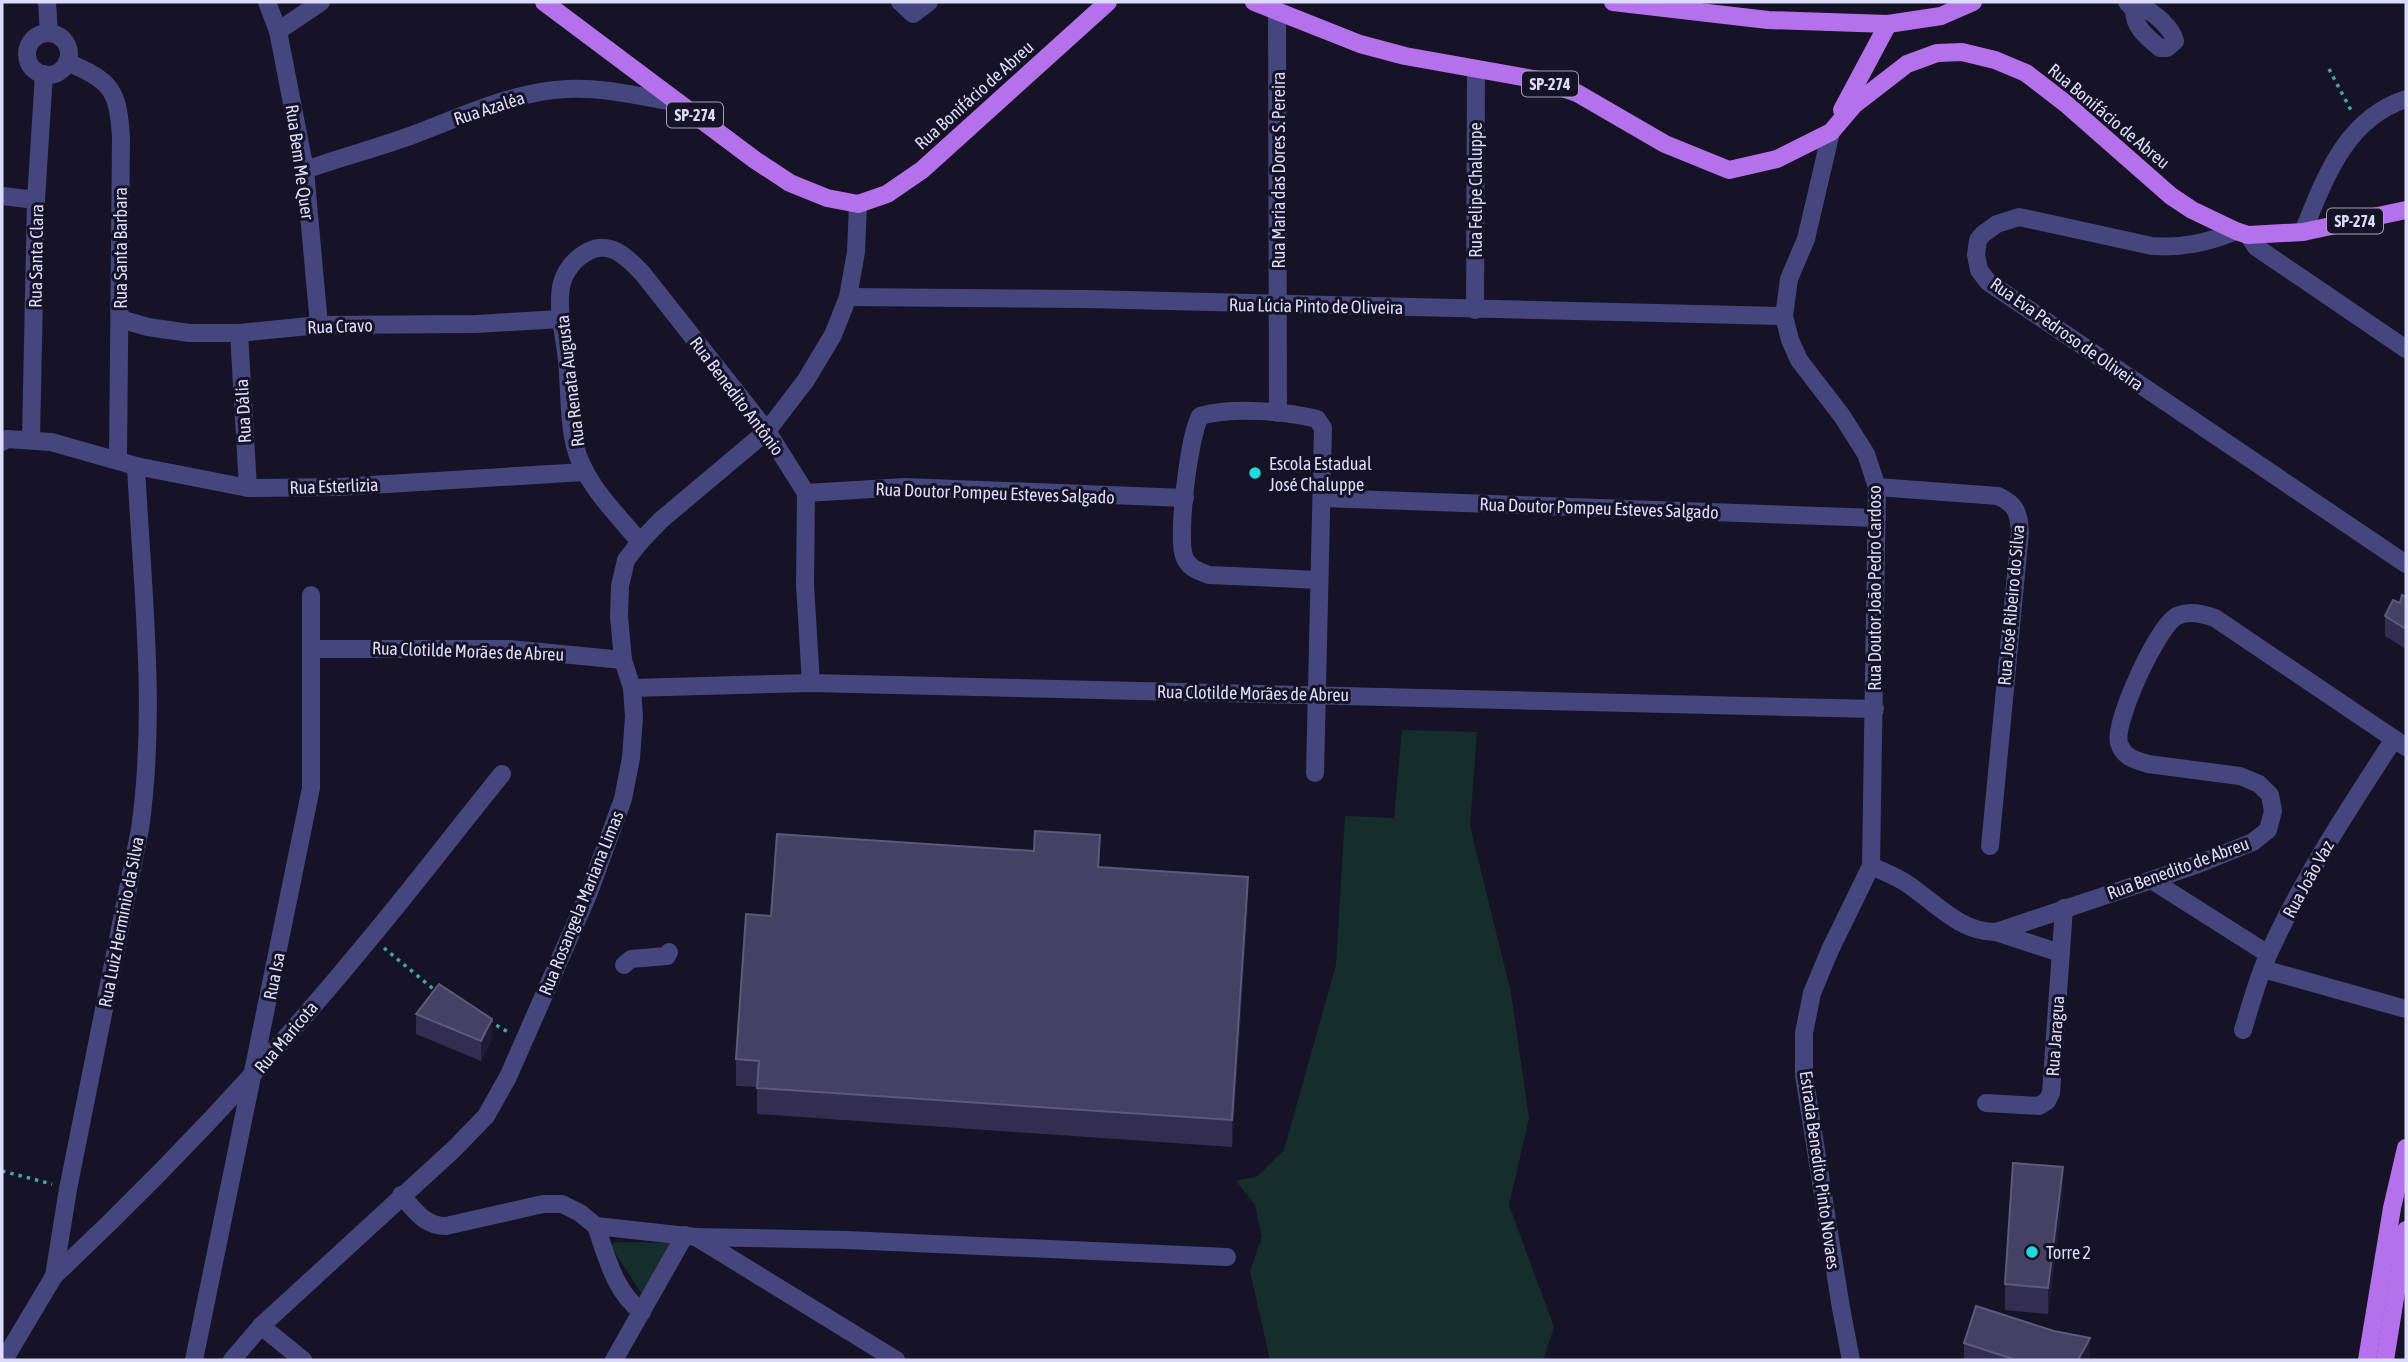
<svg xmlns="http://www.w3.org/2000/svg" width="2408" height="1362" font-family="'Asap Condensed',sans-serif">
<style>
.green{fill:#162e2b}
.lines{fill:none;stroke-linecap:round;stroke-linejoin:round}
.path{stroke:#41a99b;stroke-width:3.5;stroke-dasharray:3.5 5;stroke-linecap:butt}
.minor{stroke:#44467d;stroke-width:18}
.major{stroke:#b571eb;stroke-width:18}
.wall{fill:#332e50}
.shaded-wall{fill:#1f1b37}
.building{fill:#454162;stroke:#5d597a;stroke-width:2}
.poi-dot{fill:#22d9e0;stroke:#151325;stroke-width:2.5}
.labels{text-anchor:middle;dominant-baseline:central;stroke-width:6;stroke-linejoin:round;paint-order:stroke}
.shield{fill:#151325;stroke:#a19fba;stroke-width:2}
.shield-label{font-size:16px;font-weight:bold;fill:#dddbfa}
.street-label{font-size:18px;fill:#dddbfa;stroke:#151325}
.poi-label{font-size:18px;fill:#dddbfa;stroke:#151325;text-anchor:start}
</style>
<rect width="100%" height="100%" fill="#151325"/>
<!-- green -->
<g class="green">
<polygon points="1402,730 1477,732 1470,826 1511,993 1529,1118 1509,1205 1554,1327 1543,1360 1270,1360 1250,1271 1262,1237 1255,1205 1236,1181 1258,1176 1284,1150 1336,965 1345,816 1394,818"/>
<polygon points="614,1242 676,1243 647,1302 612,1248"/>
</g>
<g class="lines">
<!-- path -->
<g class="path">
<polyline points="2329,69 2352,112"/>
<polyline points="384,948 437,992"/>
<polyline points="489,1021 510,1033"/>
<polyline points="2,1171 52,1184"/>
</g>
<!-- minor -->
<g class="minor">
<polyline points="47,2 49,33"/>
<polyline points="267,2 278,31 305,170 319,325"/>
<polyline points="900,2 913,14 929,2"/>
<path d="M2127,2L2134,10C2134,28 2148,38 2160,48H2167L2175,41C2172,29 2154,10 2140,8L2134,10"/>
<polyline points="1277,11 1278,413"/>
<polyline points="278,31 321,2"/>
<circle cx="48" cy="54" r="21"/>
<path d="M67,62C111,81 118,89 121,137L118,460"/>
<polyline points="1831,132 1806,239 1789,279 1784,316 1790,340 1799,360 1842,416 1866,454 1877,487 1871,866 1830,950 1812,993 1804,1033 1804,1075 1841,1308 1851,1360"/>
<path d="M305,170C342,157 381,147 418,133C465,115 516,91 567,89C604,87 643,97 679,103"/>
<polyline points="2,196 36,200"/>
<path d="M2236,231C2207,243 2183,248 2152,246L2019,217L1997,224L1983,234L1978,240L1976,255L1979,270L1988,282L2406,564"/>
<path d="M2303,232C2325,178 2345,119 2406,99"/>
<polyline points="2248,235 2256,247 2406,349"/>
<polyline points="848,297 1086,299 1784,316"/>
<polyline points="1475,310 1476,70"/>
<polyline points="120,319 148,327 189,333 239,333 319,325 476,324 561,319"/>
<polyline points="239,333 248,488"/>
<polyline points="31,439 36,200 44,74"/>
<polyline points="2,442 7,439 51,442 136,466 248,488 338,487 584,472"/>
<path d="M1877,487L1998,496C2016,504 2019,513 2020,532L1990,846"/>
<polyline points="806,493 905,487 1185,498"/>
<polyline points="1322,498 1877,518"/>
<path d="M640,542C616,513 584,483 575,446C568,419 570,389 567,361C565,337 557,311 561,287C564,271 575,258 589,251C611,240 629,259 643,274L767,431L806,493L805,585L811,683"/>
<polyline points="312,649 510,649 623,660"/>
<polyline points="632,688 811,683 1875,709"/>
<path d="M1315,773L1323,428L1317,419C1284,411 1233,407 1200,416C1189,437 1177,535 1184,556C1188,568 1198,571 1209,575L1319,580"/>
<path d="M1871,866C1883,871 1895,876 1906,883C1935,902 1959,932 1996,932L2196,865L2253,842L2268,830L2273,811L2270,795L2259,784L2240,776L2148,764C2135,760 2123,757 2119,743C2113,723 2158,625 2177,616C2190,610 2203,614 2215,618L2406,747"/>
<polyline points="2153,881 2268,954"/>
<polyline points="1996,932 2060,953"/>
<polyline points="624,965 631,959 667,956 669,952"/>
<polyline points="2263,969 2406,1009"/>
<path d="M2243,1030C2251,1004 2258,977 2269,953C2303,878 2349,808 2394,739"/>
<polyline points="1986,1103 2039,1106 2047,1101 2051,1093 2064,908"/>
<path d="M401,1195C415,1210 424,1226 446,1226L543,1204H562L580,1213L596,1226L696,1237L847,1240L1227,1257"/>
<path d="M596,1226C607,1257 614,1291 642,1312"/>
<polyline points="696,1237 896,1360"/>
<path d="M54,1276C167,1170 274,1056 373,935C417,882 459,827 502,774"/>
<polyline points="261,1326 303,1360"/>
<path d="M4,1360L54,1276L68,1189L140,829C157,710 142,586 136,466"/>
<polyline points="194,1360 311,788 311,595"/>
<polyline points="232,1360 261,1326 454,1149 486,1116 508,1077 588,895 623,799 631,758 634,717 632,688 623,660 619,616 620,586 626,560 640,542 661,520 767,431 806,380 833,335 848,297 856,252 858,204"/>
<polyline points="614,1360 685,1235"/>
</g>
<!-- major -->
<g class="major">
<polyline points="544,2 755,160 790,183 827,198 858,204 887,194 922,170 1108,2"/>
<polyline points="1254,2 1360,44 1405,56 1539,80 1577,93 1665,144 1729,170 1777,159 1831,132 1854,105 1907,64 1937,53 1962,52 1995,60 2026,73 2065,103 2171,196 2192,210 2236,231 2248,235 2303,232 2406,210"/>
<polyline points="1613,2 1768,20 1888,24 1941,16 1973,2"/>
<polyline points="1842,110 1888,24"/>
<polyline points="2367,1360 2392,1208 2406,1148"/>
<polyline points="2385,1360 2406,1230"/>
</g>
</g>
<!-- wall -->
<g class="wall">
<polygon points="2406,597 2406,649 2385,636 2385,616"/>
<polygon points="1100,867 1248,904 1232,1147 757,1114 757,1087 736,1086 736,1059 771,916"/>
<polygon points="416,1014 492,1039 481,1061 416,1034"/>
<polygon points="2063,1194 2048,1314 2005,1310 2005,1284"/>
<polygon points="1964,1343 2090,1358 2089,1360 1964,1360"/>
</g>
<!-- shaded-wall -->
<g class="shaded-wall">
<polygon points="1100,835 1100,861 1098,894 1098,867"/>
<polygon points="1248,877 1248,904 1232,1147 1232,1120"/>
<polygon points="492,1019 492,1039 481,1061 481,1041"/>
<polygon points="2063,1167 2063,1194 2048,1314 2048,1288"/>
<polygon points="2090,1338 2090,1358 2089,1360 2078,1360"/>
</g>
<!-- building -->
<g class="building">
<polygon points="2402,595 2406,597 2406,629 2385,616 2393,600 2400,603"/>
<polygon points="1035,831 1100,835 1098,867 1248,877 1232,1120 757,1088 759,1061 736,1059 746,914 771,916 777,834 1034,851"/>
<polygon points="439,984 492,1019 481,1041 416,1014"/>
<polygon points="2013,1163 2063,1167 2048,1288 2005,1284"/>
<polygon points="1976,1306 2054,1331 2090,1338 2078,1360 2016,1360 1964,1343"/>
</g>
<!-- markers -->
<g class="poi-dot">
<circle cx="1255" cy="473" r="7"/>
<circle cx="2032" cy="1252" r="7"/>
</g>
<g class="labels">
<!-- shield labels -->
<g class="shield">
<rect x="1522" y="71.5" width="56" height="25" rx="5"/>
<rect x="667" y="102.5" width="56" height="25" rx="5"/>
<rect x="2327" y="208.5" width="56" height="25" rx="5"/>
</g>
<g class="shield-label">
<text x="1550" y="84">SP-274</text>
<text x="695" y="115">SP-274</text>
<text x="2355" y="221">SP-274</text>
</g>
<!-- street labels -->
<g class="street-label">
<text transform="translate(974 95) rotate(-42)">Rua Bonifácio de Abreu</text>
<text transform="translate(489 108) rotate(-18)">Rua Azaléa</text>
<text transform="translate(2109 116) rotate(40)">Rua Bonifácio de Abreu</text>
<text transform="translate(300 162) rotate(82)">Rua Bem Me Quer</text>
<text transform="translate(1278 170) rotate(-90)">Rua Maria das Dores S. Pereira</text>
<text transform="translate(1475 190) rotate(-90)">Rua Felipe Chaluppe</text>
<text transform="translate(120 248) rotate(-90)">Rua Santa Barbara</text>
<text transform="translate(36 256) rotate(-89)">Rua Santa Clara</text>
<text transform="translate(1316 306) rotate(1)">Rua Lúcia Pinto de Oliveira</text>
<text transform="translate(340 326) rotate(-2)">Rua Cravo</text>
<text transform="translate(2067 334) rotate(35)">Rua Eva Pedroso de Oliveira</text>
<text transform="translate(570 381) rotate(-97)">Rua Renata Augusta</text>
<text transform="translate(737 396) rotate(53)">Rua Benedito Antônio</text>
<text transform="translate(243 411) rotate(-93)">Rua Dália</text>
<text transform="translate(334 486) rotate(-2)">Rua Esterlizia</text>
<text transform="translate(995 493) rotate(2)">Rua Doutor Pompeu Esteves Salgado</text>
<text transform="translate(1599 508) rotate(2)">Rua Doutor Pompeu Esteves Salgado</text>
<text transform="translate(1874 588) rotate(-90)">Rua Doutor João Pedro Cardoso</text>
<text transform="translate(2011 605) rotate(-85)">Rua José Ribeiro do Silva</text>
<text transform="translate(468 651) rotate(2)">Rua Clotilde Morães de Abreu</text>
<text transform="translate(1253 693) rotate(1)">Rua Clotilde Morães de Abreu</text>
<text transform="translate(2178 868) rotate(-20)">Rua Benedito de Abreu</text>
<text transform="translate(2308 879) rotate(-61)">Rua João Vaz</text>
<text transform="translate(581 903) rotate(-68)">Rua Rosangela Mariana Limas</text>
<text transform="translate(121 922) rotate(-79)">Rua Luiz Herminio da Silva</text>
<text transform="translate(274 976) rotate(-79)">Rua Isa</text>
<text transform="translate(2055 1036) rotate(-86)">Rua Jaragua</text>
<text transform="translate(286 1037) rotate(-50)">Rua Maricota</text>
<text transform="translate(1820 1170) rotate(82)">Estrada Benedito Pinto Novaes</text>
</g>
<!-- poi labels -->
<g class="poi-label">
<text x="1269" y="463">Escola Estadual<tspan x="1269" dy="21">José Chaluppe</tspan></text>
<text x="2046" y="1252">Torre 2</text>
</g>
</g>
<!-- border -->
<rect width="2408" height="1362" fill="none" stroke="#dddbfa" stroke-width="7"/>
</svg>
